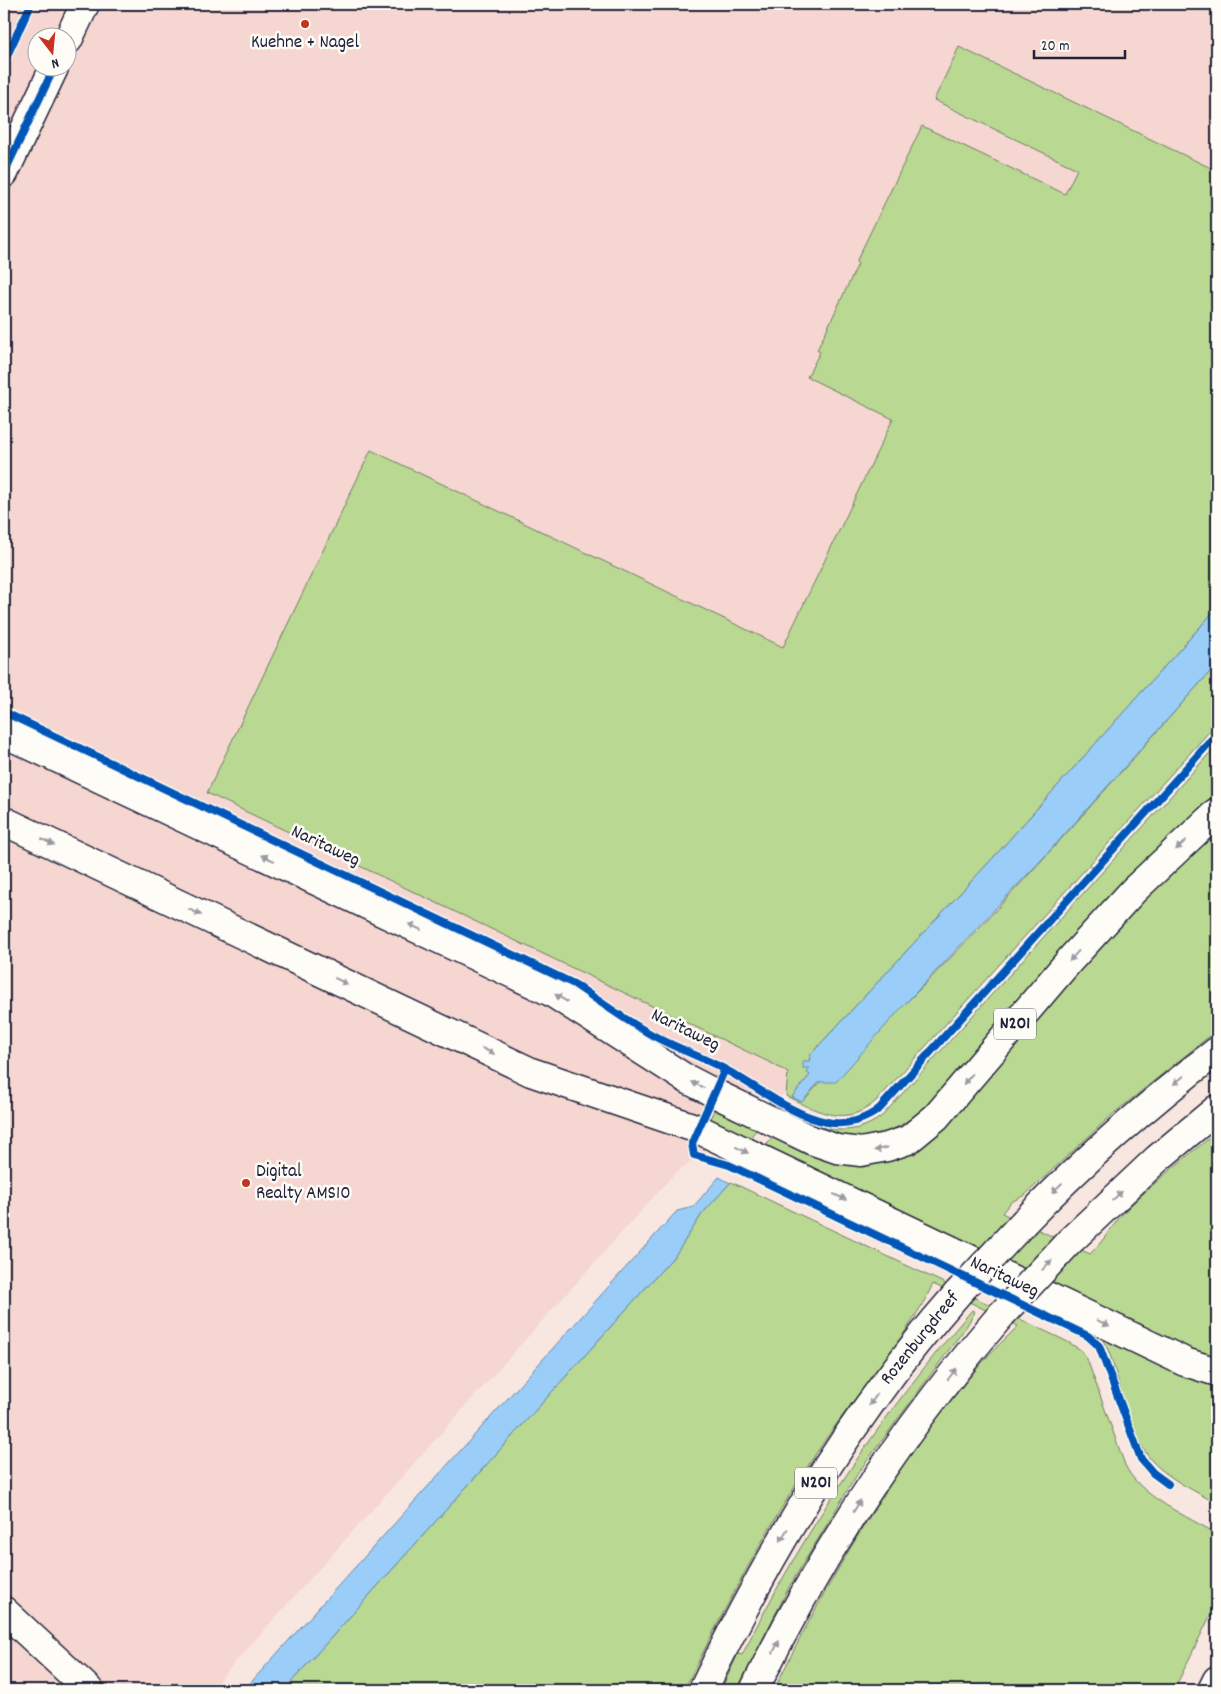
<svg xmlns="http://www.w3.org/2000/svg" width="1221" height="1694" font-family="Dekko,sans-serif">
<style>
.built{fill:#f5d6d0;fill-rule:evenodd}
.green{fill:#b9d891;stroke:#6e7d66}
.water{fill:#9acdf7;stroke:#6a89ac}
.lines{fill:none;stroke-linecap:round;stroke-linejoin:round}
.minor-casing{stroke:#22223b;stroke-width:31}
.highway-casing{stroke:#22223b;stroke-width:31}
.minor{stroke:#fdfcf7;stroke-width:28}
.highway{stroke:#fdfcf7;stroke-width:28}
.highway-bridge-casing{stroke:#22223b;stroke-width:31;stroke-linecap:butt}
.highway-bridge{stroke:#fdfcf7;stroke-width:28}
.cycleway-casing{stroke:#fdfcf7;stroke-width:11}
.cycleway{stroke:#0057b8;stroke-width:8}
.oneway{fill:#9a9aa2}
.poi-dot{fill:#c8321e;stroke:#fdfcf7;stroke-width:2}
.labels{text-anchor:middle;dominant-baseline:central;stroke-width:5;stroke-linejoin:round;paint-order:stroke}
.shield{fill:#fdfcf7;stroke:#646373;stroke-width:1}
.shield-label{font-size:18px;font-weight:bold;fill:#22223b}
.poi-label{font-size:19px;fill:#22223b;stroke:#fdfcf7}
.street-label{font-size:19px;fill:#22223b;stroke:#fdfcf7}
</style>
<rect width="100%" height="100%" fill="#f8e6e0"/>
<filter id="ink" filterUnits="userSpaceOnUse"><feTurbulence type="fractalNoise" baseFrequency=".02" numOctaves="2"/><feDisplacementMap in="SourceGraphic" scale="10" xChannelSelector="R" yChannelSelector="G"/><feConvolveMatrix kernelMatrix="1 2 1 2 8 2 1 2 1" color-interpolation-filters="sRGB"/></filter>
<g filter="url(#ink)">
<!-- built -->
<path class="built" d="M4,4H1217V608L992,859L810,1075L675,1173L210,1690H4ZM38,38H68V68H38Z"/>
<!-- green -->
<g class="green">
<path d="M959,47L1217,171V608L992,859L811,1054L809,1061L810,1075L792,1097L802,1102C838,1061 882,1028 920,989C1023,885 1119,774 1217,664V723L880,1097C849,1129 820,1113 786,1096L788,1073L773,1064L207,793L371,450L783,647L893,419L807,377L820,352L817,350L858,264L856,262L922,126L1065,194L1077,169L934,100Z"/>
<path d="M1217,745V799L944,1093C914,1118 877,1149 833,1135C819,1131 805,1122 791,1115C822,1130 852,1139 882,1116Z"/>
<path d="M1217,825V1030L1113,1114L1025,1195L1011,1202L1002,1213L1090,1254C1105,1240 1114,1222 1129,1207C1157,1180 1187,1156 1217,1132V1358L1201,1355L762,1150L775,1135L880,1161Z"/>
<polygon points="717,1104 761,1125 745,1143 707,1125"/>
<path d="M731,1182L1066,1341L1081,1350L1087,1359L1125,1465C1140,1497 1187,1516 1217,1534V1618L1210,1616L1174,1690H774C830,1575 898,1461 981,1364C992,1350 1006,1339 1018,1326L933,1284C904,1344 852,1398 815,1455C765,1530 724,1610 684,1690H284L676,1254L702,1214Z"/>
<path d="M972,1310L975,1312L966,1327L858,1473L789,1587L737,1690H721L738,1654L742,1655C804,1531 881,1415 972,1310Z"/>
<path d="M1093,1331L1217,1382V1504C1196,1491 1170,1480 1153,1462C1133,1442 1119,1380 1109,1352L1103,1340Z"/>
</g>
<!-- water -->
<g class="water">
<polygon points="1217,608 1217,664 1046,855 903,1006 836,1082 819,1082 802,1102 792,1097 810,1075 807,1073 809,1068 803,1068 803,1061 809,1061 811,1054 992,859"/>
<polygon points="719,1177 730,1183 702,1214 676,1254 284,1690 244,1690 677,1211 693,1207"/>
</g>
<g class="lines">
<!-- minor casing -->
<g class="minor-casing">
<g id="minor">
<polyline points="68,40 85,4"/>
<polyline points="4,173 54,68"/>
<polyline points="4,1611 89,1690"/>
<polyline points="1212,1690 1217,1680"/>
</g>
</g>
<!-- highway casing -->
<g class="highway-casing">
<g id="highway">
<polyline points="4,733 551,992 685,1078 714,1093 811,1140 837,1149 861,1152 887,1147 908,1140 936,1117 1070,960 1134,890 1217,812"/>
<polyline points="4,821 531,1072 698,1129 1185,1362 1217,1372"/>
<path d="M1025,1221C1085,1159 1149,1103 1217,1051"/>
<polyline points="1069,1242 1157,1159 1217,1109"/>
<path d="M703,1690C771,1548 853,1412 958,1293"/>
<path d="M754,1690C820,1554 903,1429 1002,1314"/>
</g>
</g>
<!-- minor -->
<use href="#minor" class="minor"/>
<!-- highway -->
<use href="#highway" class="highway"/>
<!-- highway-bridge casing -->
<g class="highway-bridge-casing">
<g id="highway-bridge">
<polyline points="958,1293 1025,1221"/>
<polyline points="1002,1314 1069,1242"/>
</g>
</g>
<!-- highway-bridge -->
<use href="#highway-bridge" class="highway-bridge"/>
<!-- cycleway casing -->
<g class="cycleway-casing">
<g id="cycleway">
<polyline points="4,62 31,4"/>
<polyline points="4,173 54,68"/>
<path d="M4,712L574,984C598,1000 622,1018 647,1032C672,1047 701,1056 726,1070C758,1087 791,1115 827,1122C846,1126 866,1120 880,1108L1217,734"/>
<polyline points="725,1069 692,1143 694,1155 729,1165 1088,1336 1099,1346 1141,1459 1153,1473 1168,1484"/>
</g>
</g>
<!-- cycleway -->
<use href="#cycleway" class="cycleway"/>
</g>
<!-- one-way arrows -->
<defs><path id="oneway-solid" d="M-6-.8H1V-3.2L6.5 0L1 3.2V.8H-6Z" transform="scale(1.25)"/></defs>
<g class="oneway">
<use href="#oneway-solid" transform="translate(48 842) rotate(25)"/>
<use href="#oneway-solid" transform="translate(1181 845) rotate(137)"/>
<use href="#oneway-solid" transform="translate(268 858) rotate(-155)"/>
<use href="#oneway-solid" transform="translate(195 912) rotate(25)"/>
<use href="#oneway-solid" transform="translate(415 927) rotate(-155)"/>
<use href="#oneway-solid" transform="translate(1074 956) rotate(132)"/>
<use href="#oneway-solid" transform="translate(341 981) rotate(25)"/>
<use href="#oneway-solid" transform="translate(561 998) rotate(-149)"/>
<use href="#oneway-solid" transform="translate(488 1051) rotate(25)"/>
<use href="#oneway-solid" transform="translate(968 1079) rotate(130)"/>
<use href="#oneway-solid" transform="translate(1179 1080) rotate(141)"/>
<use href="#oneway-solid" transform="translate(698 1085) rotate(-153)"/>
<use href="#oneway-solid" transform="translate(881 1149) rotate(167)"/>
<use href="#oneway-solid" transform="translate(742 1150) rotate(26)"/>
<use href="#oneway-solid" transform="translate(1057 1188) rotate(136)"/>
<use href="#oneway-solid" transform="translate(1117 1196) rotate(-43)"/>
<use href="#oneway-solid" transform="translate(840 1197) rotate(25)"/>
<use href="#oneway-solid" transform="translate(1047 1265) rotate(-46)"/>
<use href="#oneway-solid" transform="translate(1103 1323) rotate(26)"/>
<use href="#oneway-solid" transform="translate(952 1374) rotate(-53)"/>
<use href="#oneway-solid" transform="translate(873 1400) rotate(126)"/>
<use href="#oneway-solid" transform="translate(857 1506) rotate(-58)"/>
<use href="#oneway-solid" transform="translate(784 1535) rotate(120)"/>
<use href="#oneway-solid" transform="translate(776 1647) rotate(-63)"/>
</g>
</g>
<!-- markers -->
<g class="poi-dot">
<circle cx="305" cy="24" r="5"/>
<circle cx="246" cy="1183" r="5"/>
</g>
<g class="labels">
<!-- shield labels -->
<g class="shield">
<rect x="994" y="1008.5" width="42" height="31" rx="4"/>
<rect x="795" y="1467.5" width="42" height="31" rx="4"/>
</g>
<g class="shield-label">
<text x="1015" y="1024">N201</text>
<text x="816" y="1483">N201</text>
</g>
<!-- poi labels -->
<g class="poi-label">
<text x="305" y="43">Kuehne + Nagel</text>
<text x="256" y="1172" text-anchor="start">Digital<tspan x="256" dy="22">Realty AMS10</tspan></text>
</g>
<!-- street labels -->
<g class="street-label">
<text transform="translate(325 847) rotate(25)">Naritaweg</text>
<text transform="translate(685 1031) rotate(26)">Naritaweg</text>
<text transform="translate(1004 1278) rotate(25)">Naritaweg</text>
<text transform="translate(921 1339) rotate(-51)">Rozenburgdreef</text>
</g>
</g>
<!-- margin -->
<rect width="1221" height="1694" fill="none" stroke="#fdfcf7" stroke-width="20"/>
<rect x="10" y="10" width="1201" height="1674" fill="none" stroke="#22223b" stroke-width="2" filter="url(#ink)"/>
<!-- north arrow -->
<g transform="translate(52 52) rotate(164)"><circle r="24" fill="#fdfcf7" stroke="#a5a5ac"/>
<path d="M0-4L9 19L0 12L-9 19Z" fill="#c8321e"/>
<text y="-8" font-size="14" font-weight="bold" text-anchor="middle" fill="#22223b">N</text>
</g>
<!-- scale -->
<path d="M1034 50v8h91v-8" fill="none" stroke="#22223b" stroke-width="2.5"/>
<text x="1041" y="50" font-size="15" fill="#22223b" stroke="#fdfcf7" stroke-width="4" paint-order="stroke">20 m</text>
</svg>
